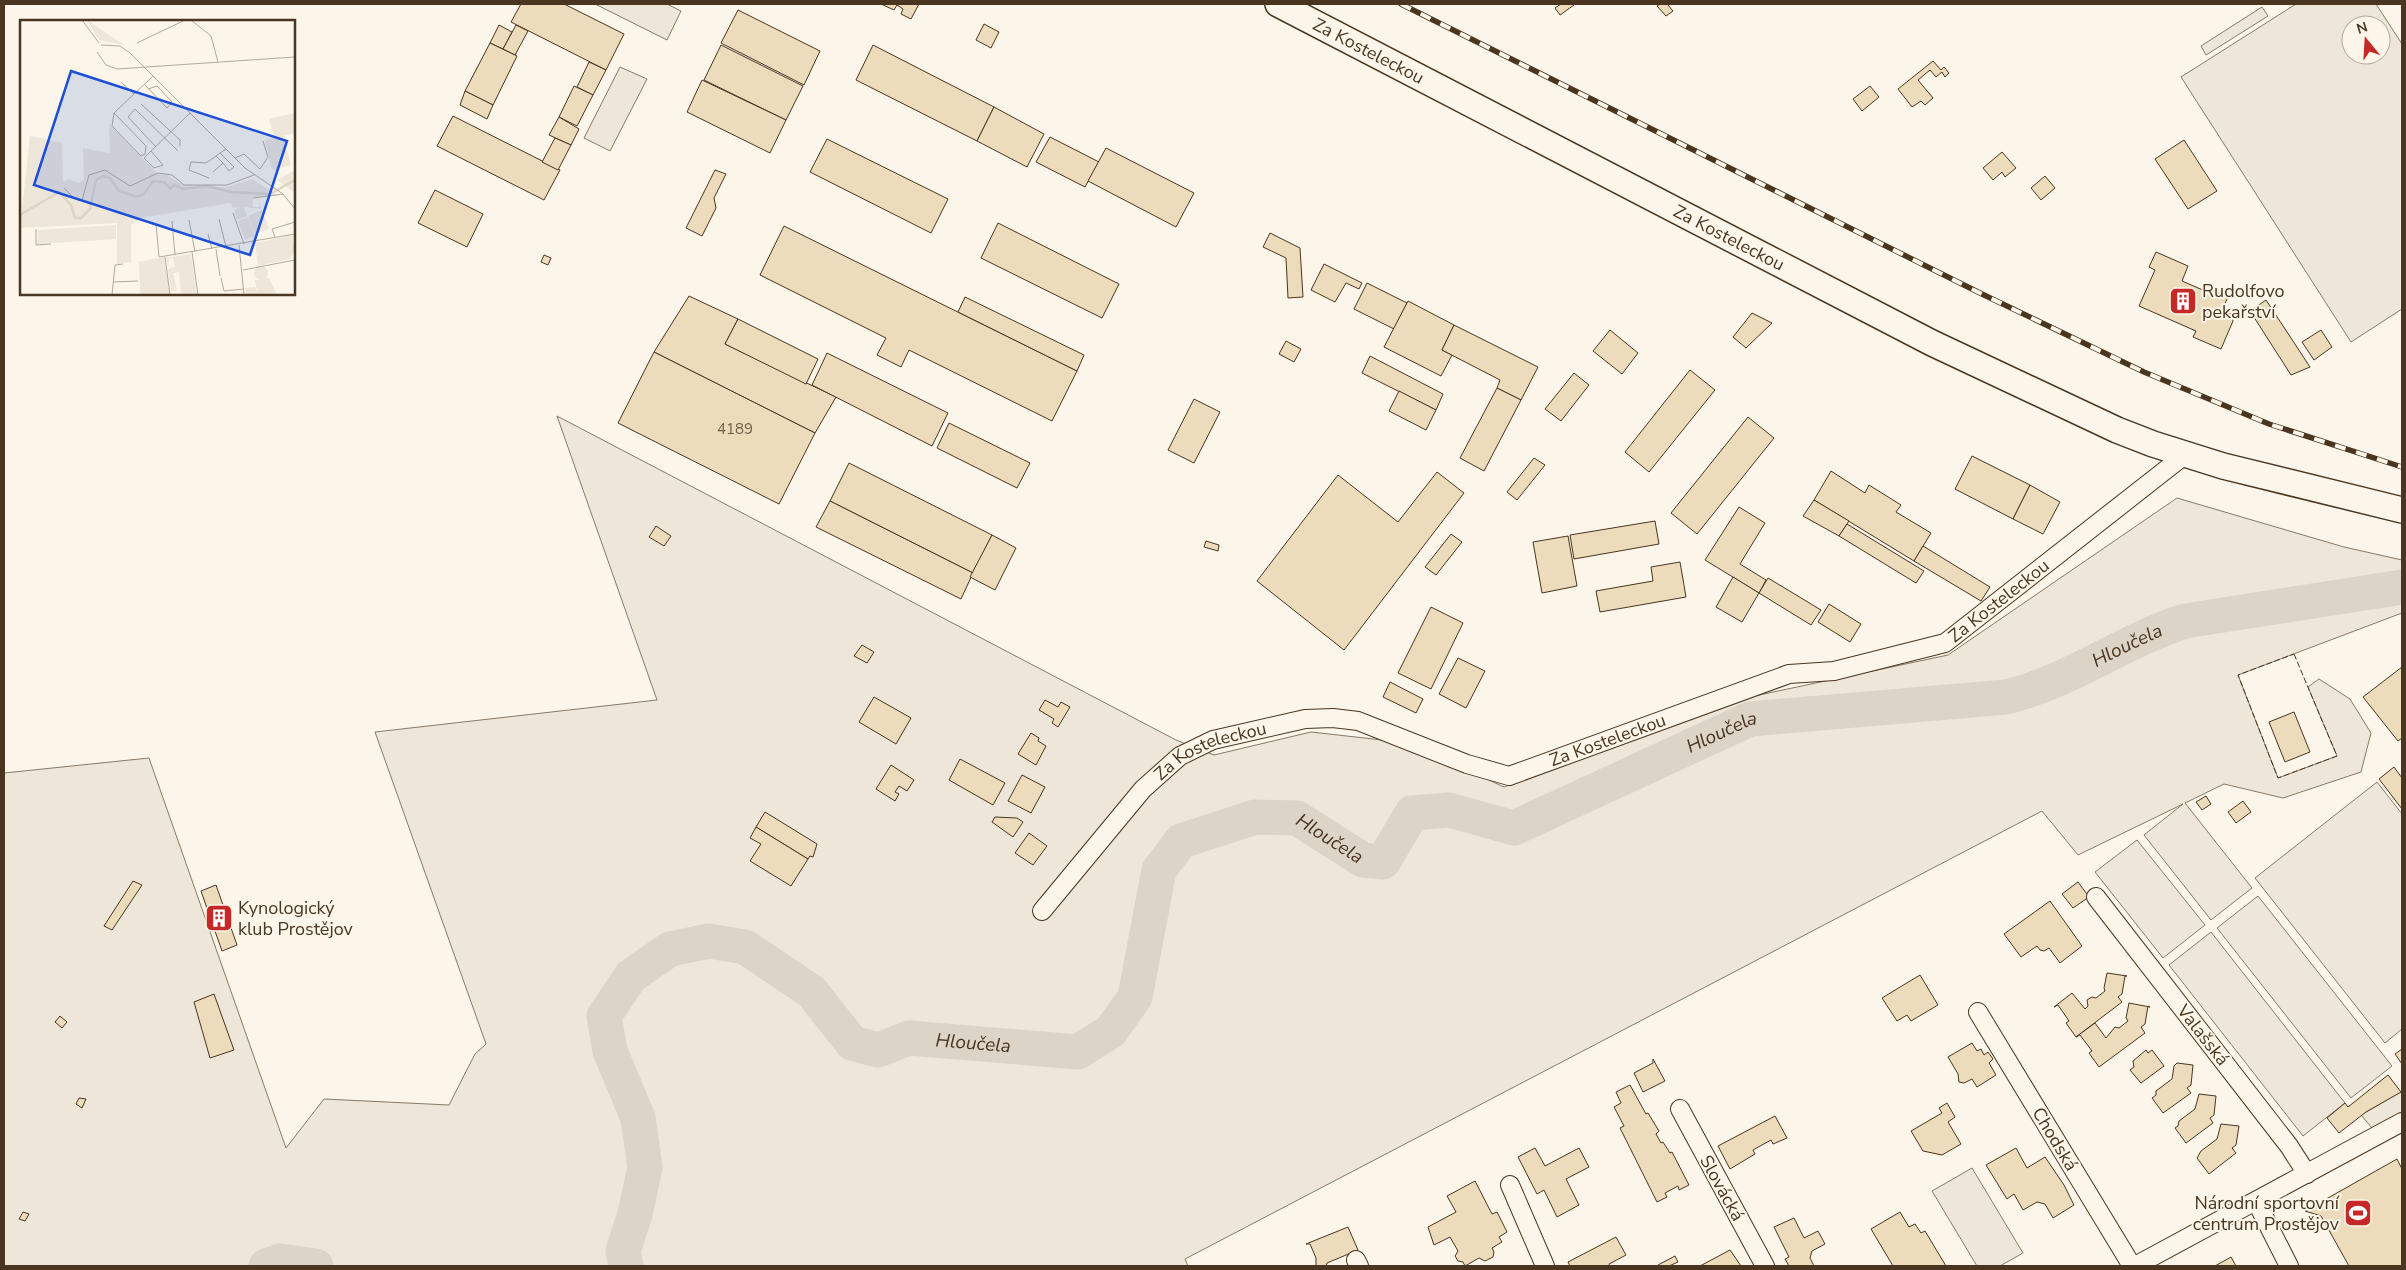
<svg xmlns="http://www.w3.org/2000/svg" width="2406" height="1270" font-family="'Nunito Sans',sans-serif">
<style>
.green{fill:#ede6d9;stroke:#887966;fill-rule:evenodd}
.parking{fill:#ede7d9;stroke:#887966}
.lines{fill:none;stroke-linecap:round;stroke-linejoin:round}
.river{stroke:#dcd4c6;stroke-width:35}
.building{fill:#ecdcbc;stroke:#4a3520}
.street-casing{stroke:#4a3520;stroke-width:20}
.secondary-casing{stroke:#4a3520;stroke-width:28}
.street{stroke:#fbf6e9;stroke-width:18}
.secondary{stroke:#fbf6e9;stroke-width:25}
.rail-casing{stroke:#4a3520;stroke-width:5.5}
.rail{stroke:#fbf6e9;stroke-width:4;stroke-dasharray:11;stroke-linecap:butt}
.fence{stroke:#4a3520;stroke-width:1;stroke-dasharray:6 2.5;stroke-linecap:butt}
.labels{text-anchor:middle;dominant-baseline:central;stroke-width:4;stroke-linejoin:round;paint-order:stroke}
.number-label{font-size:15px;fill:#725f47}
.street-label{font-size:18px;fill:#4a3520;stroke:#fbf6e9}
.poi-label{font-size:18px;fill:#4a3520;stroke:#fbf6e9;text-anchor:start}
.water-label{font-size:19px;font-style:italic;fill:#4a3520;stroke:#fbf6e9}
.inset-river{fill:none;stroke:#dcd4c6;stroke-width:2.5}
.inset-road{fill:none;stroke:#b4a999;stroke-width:1}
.view{fill:#1d4ed8;fill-opacity:0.15;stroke:#1d4ed8;stroke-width:2.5}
.inset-edge{fill:none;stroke:#4a3520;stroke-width:2.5}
</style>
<rect width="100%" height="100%" fill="#fbf6e9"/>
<!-- green -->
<g class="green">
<path d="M2296,4H2376L2402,44V309L2351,342L2181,77ZM2351,25H2381V55H2351Z"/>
<polygon points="2262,7 2268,16 2206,55 2201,46"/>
<polygon points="620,67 647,79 610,151 584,138"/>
<polygon points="557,416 1176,740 1214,755 1311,732 1409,743 1504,787 1745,698 1948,655 2177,498 2344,547 2402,560 2402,613 2238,675 2278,778 2337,756 2308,687 2319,679 2350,699 2371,733 2361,772 2283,798 2224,784 2185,803 2252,888 2211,920 2144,835 2183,804 2078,855 2042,811 1185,1259 1188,1266 4,1266 4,773 149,758 286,1148 324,1099 449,1105 475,1054 486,1044 375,732 657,700"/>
<polygon points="2377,782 2402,814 2402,1029 2385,1043 2255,878"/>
<polygon points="2137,840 2205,925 2163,958 2095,872"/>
<polygon points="2258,896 2392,1066 2351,1098 2217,928"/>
<polygon points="2211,932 2345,1103 2303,1136 2169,965"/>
<polygon points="1972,1168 2023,1253 2000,1266 1977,1266 1932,1191"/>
</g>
<!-- parking -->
<g class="parking">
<polygon points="595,4 667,4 681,11 667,40"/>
<polygon points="2402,1091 2402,1122 2378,1135 2361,1115"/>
</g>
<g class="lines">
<!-- river -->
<g class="river">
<polyline points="266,1266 280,1261 316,1266"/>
<path id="s1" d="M626,1266L623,1251L635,1214L645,1167L638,1118L610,1051L604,1016L631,976L670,949L709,941L745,947L812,992L852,1043L878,1050L909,1038L1078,1052L1111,1031L1135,997L1159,870L1181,841L1255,817L1297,818L1363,860L1383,862L1412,813L1449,810L1514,828L1750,719L2006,697C2069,682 2123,641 2185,621L2402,587"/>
</g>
</g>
<!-- building -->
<g class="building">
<polygon points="521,4 564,4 624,34 606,70 511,22"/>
<polygon points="881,4 919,4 911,19 901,14 903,9 897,5 894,10"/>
<polygon points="1561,4 1573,4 1574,5 1560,15 1555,8"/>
<polygon points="1660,4 1667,4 1673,11 1666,16 1657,6"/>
<polygon points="738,10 820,51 804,85 721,43"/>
<polygon points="984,24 999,32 991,48 976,40"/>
<polygon points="499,25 512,32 503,49 490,43"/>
<polygon points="516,25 528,31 515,55 503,49"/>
<polygon points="490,43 517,56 493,105 465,91"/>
<polygon points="721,45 803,86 786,120 704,80"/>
<polygon points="873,45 994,107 977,141 856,80"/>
<polygon points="1933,61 1941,70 1944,67 1949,73 1945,77 1942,72 1936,77 1930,70 1918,80 1933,98 1925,105 1921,101 1912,107 1898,89"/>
<polygon points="589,62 606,70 593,95 577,87"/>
<polygon points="702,80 786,120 770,153 687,112"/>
<polygon points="574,86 593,95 577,126 559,117"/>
<polygon points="1870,86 1879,97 1862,111 1853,99"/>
<polygon points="465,91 493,105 487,119 460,105"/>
<polygon points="994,107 1044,134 1027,167 977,141"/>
<polygon points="453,116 560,170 544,200 437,146"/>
<polygon points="559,117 579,129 571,145 549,135"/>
<polygon points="1050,137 1099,162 1085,187 1036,162"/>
<polygon points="555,138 571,145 558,170 542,162"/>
<polygon points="827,139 948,199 931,233 810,172"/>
<polygon points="2184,140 2217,191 2188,209 2155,159"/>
<polygon points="1106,148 1194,193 1176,227 1088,181"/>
<polygon points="2002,152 2016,168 2005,177 2002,172 1993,180 1983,168"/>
<polygon points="715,170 726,174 714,198 716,208 702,236 686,228"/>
<polygon points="2045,176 2055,188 2041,200 2031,188"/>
<polygon points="435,190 483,214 467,247 418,223"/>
<polygon points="998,223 1119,284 1102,318 981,258"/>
<polygon points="784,226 1077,371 1052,421 909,350 901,367 877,355 886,338 760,275"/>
<polygon points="1270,233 1300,248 1303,297 1288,298 1286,258 1263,247"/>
<polygon points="2156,252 2188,266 2182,281 2212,294 2214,291 2228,297 2222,310 2232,314 2233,321 2221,349 2193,337 2196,331 2139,306 2155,270 2149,267"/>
<polygon points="544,255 551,258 548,265 541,262"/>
<polygon points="1324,264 1362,283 1359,289 1346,283 1335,302 1311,290"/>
<polygon points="1367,283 1407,303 1394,329 1354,309"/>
<polygon points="689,296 738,319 725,344 836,397 815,433 654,352"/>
<polygon points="965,297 1084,355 1077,371 958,312"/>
<polygon points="2266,300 2310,367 2291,375 2250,311"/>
<polygon points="1408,301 1454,325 1442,350 1452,355 1441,376 1384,347"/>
<polygon points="1752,313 1772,323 1746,348 1733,337"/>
<polygon points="738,319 818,359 806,384 725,344"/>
<polygon points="1454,325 1538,367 1521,400 1497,388 1500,380 1442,350"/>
<polygon points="1610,330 1638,353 1622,374 1593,351"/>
<polygon points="2321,330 2332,347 2314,360 2302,342"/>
<polygon points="1286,341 1301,349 1294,362 1279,354"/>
<polygon points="654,352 815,433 779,504 618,423"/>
<polygon points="827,353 948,413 932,446 812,385"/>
<polygon points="1370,356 1443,394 1436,410 1362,373"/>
<polygon points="1690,370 1715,390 1649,472 1625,452"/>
<polygon points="1574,373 1589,385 1561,421 1545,409"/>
<polygon points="1497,388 1521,400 1484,471 1460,458"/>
<polygon points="1399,391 1436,410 1426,430 1389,411"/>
<polygon points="1194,399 1220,412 1194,463 1168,450"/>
<polygon points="1748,417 1774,438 1697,534 1671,513"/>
<polygon points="949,423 1030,463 1017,488 937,448"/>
<polygon points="1972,456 2030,485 2013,519 1955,489"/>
<polygon points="1534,458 1545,465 1517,500 1507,492"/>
<polygon points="849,463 992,535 973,573 830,501"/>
<polygon points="1831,471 1865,493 1869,485 1901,505 1896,512 1931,533 1914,561 1814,500"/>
<polygon points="1437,472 1464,493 1344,650 1257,581 1338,475 1398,522"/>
<polygon points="2030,485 2060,502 2043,534 2013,519"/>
<polygon points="1814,500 1849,521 1839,536 1803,516"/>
<polygon points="830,501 973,573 961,599 816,527"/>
<polygon points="1739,507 1765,523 1740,564 1766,580 1759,593 1705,560"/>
<polygon points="1655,521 1659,544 1574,559 1570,535"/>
<polygon points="1847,524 1924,571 1916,583 1839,536"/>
<polygon points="656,526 671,536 664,546 649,537"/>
<polygon points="1451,534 1462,542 1436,575 1425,567"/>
<polygon points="992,535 1016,548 995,590 970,577"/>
<polygon points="1568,536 1577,586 1542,593 1533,542"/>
<polygon points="1206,541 1219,545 1218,551 1204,547"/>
<polygon points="1923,546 1990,587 1981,601 1914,561"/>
<polygon points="1680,562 1686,597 1600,612 1596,591 1653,581 1651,567"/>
<polygon points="1733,577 1759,593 1742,622 1716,607"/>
<polygon points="1768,578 1821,610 1811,625 1759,593"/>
<polygon points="1829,604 1861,624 1850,642 1818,622"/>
<polygon points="1431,607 1463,623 1431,689 1398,673"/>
<polygon points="862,645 874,652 867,663 854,656"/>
<polygon points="1458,658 1485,671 1466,708 1439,694"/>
<polygon points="2402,667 2402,738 2398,741 2363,697"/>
<polygon points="1390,682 1423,699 1416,713 1383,697"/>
<polygon points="874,697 911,718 896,744 859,722"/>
<polygon points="1045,700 1058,707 1061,702 1070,707 1058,727 1052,723 1054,719 1039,710"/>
<polygon points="2294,712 2310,752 2285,762 2269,722"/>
<polygon points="1031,733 1039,738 1038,741 1046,746 1036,765 1018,754"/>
<polygon points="960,759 1005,783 993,805 949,780"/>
<polygon points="891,765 914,780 907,791 899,786 895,792 899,794 895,801 876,789"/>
<polygon points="2394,767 2402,778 2402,809 2379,779"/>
<polygon points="1022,775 1045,787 1031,813 1008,801"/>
<polygon points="2206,796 2211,804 2202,810 2196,802"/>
<polygon points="2243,801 2251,812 2236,823 2228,812"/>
<polygon points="765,812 817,844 813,857 810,856 808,859 756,827"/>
<polygon points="995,817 1017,818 1023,822 1013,837 992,822"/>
<polygon points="756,827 808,859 791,886 750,861 761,844 750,838"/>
<polygon points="1029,833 1047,846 1033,865 1015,853"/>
<polygon points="133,881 142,885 112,930 104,926"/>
<polygon points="2078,882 2089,897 2073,908 2062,894"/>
<polygon points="216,885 237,945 222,951 201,891"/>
<polygon points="2050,901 2082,946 2060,963 2049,948 2044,951 2040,950 2037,946 2021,957 2004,934"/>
<polygon points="2107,973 2127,976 2125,976 2122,994 2118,997 2122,1002 2076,1037 2066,1023 2069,1021 2058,1005 2054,1007 2072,993 2085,1009 2088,1006 2087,1000 2092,997 2096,998 2105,991 2104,988"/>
<polygon points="1920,975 1938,1005 1911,1021 1907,1015 1897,1021 1882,998"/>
<polygon points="214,994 234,1050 210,1058 194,1002"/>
<polygon points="2129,1003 2150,1007 2148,1006 2145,1024 2141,1027 2145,1033 2099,1067 2089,1053 2092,1051 2080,1035 2076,1037 2095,1023 2106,1038 2115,1027 2119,1028 2128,1021 2126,1018"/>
<polygon points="60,1016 67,1022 62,1028 55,1022"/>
<polygon points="1972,1043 1977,1051 1981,1049 1984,1055 1988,1052 1993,1059 1989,1063 1996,1075 1977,1087 1972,1079 1964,1083 1959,1082 1958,1074 1948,1057"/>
<polygon points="2402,1049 2402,1064 2395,1054"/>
<polygon points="2146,1050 2148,1053 2152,1050 2164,1066 2141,1083 2130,1070 2134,1067 2133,1061"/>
<polygon points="1653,1059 1665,1081 1643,1092 1634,1073 1653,1063"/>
<polygon points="2177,1063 2193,1065 2191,1085 2187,1088 2191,1093 2163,1113 2152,1098 2156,1095 2156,1091 2172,1079 2174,1066"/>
<polygon points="2388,1075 2401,1092 2366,1112 2339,1133 2327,1118 2345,1103 2348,1107"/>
<polygon points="1630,1085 1646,1114 1648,1113 1659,1131 1656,1134 1661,1143 1663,1142 1670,1153 1672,1152 1689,1185 1679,1190 1678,1186 1665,1193 1667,1197 1657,1202 1620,1128 1624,1126 1614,1107 1621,1103 1616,1092"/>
<polygon points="2199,1094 2216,1096 2214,1115 2210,1118 2213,1123 2186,1143 2175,1128 2178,1126 2179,1121 2195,1109"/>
<polygon points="79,1098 86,1099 82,1108 76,1104"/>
<polygon points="1947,1103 1955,1117 1948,1122 1961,1144 1942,1155 1923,1151 1911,1131 1942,1113 1939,1108"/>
<polygon points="1775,1116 1787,1138 1773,1144 1771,1140 1753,1150 1755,1154 1730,1169 1718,1146"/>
<polygon points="2221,1124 2239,1126 2236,1145 2232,1148 2236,1153 2209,1174 2197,1158 2201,1151 2217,1139"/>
<polygon points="1535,1148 1545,1166 1579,1148 1589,1167 1566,1179 1579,1205 1557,1217 1544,1190 1537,1194 1518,1157"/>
<polygon points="2016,1148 2027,1168 2045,1157 2064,1185 2074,1205 2053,1218 2045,1204 2037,1202 2023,1210 2014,1194 2007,1199 1986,1165"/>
<polygon points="2397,1159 2402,1169 2402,1266 2349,1266 2321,1216 2305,1211"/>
<polygon points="1475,1181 1492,1214 1497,1212 1507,1232 1499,1237 1502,1242 1492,1248 1494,1252 1493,1257 1485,1261 1479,1258 1465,1266 1463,1262 1458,1261 1455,1256 1458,1251 1450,1237 1434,1245 1428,1227 1456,1212 1447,1196"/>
<polygon points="23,1212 29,1214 25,1221 19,1219"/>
<polygon points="1900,1212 1909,1227 1915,1224 1921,1233 1925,1231 1946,1266 1893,1266 1871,1229"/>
<polygon points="1794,1218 1804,1238 1818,1231 1825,1244 1812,1251 1810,1258 1814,1266 1789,1266 1785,1259 1789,1257 1774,1227"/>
<polygon points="1348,1227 1358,1250 1327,1263 1326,1266 1316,1266 1316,1258 1310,1244 1306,1244"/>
<polygon points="1616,1237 1626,1255 1609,1264 1610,1266 1570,1266 1568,1262"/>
<polygon points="1730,1250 1741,1266 1700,1266"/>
<polygon points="1675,1256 1678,1262 1669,1266 1659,1266 1658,1265"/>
<polygon points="2231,1257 2236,1266 2215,1266"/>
</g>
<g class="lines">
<!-- street casing -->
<g class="street-casing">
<g id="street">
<polyline points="2096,897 2289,1146 2307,1174"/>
<path id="s2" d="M1042,911L1143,789L1180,756L1213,740L1305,719L1333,718L1358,721L1467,764L1509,776L1789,674L1834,671L1945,643L2186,454"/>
<polyline points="1978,1012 2132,1266"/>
<polyline points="1680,1109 1765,1266"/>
<polyline points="1510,1185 1545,1266"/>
<polyline points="2256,1201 2289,1266"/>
<polyline points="1356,1260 1359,1266"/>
<polyline points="2135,1266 2402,1122"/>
</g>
</g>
<!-- secondary casing -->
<g class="secondary-casing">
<g id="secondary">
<path id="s3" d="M1278,4L1932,343L2117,430L2153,444L2223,466L2402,510"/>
</g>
</g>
<!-- street -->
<use href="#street" class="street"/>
<!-- secondary -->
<use href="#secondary" class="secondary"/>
<!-- rail casing -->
<g class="rail-casing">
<polyline id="rail" points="1401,4 1984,295 2144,372 2269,424 2402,467"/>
</g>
<!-- rail -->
<use href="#rail" class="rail"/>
<!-- fence -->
<polygon class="fence" points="2294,654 2337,756 2278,778 2238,675"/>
</g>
<!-- icons -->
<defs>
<g id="building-square" transform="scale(1.4375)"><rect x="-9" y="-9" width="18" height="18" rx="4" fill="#c62828" stroke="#fbf6e9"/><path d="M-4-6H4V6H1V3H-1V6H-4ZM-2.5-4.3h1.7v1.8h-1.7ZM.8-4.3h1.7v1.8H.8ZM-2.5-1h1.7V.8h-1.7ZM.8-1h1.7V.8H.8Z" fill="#fff"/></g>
<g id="stadium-square" transform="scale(1.4375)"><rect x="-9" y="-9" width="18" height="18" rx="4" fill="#c62828" stroke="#fbf6e9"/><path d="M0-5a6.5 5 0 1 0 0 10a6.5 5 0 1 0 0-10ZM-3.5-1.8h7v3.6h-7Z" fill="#fff"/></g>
</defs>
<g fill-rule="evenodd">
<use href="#building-square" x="2183" y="301"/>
<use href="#building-square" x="219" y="918"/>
<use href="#stadium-square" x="2358" y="1213"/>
</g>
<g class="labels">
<!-- number labels -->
<g class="number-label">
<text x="735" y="429">4189</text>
</g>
<!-- street labels -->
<g class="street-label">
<text stroke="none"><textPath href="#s3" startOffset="102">Za Kosteleckou</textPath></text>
<text stroke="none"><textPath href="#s3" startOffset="508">Za Kosteleckou</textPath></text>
<text stroke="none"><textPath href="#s2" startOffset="1079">Za Kosteleckou</textPath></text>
<text stroke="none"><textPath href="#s2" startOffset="658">Za Kosteleckou</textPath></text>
<text stroke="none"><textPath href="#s2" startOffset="238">Za Kosteleckou</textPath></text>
<text transform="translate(2203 1035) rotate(52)">Valašská</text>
<text transform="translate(2055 1139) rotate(59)">Chodská</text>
<text transform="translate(1722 1188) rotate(61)">Slovácká</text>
</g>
<!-- poi labels -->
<g class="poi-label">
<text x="2202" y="291">Rudolfovo<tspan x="2202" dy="21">pekařství</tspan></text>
<text x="238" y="908">Kynologický<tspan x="238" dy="21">klub Prostějov</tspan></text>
<text x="2339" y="1203" text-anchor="end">Národní sportovní<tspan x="2339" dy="21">centrum Prostějov</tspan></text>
</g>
<!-- water labels -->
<g class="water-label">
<text stroke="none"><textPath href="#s1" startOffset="2082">Hloučela</textPath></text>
<text stroke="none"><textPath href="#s1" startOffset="1662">Hloučela</textPath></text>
<text stroke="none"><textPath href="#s1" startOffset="1212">Hloučela</textPath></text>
<text stroke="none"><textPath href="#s1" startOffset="702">Hloučela</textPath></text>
</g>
</g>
<!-- overview -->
<g transform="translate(20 20)">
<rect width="275" height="275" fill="#fbf6e9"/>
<path d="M67,0L104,25L79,20ZM275,93V113L263,116L271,145L252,150L245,121L254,117L249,99ZM89,104L138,154L147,155L163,165L207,167L232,159L258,176L233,177V187H239V180L241,189L224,187L227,196L217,200L214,190L221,187L213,188L211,183L121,198L111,205V242L120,241L97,244V203L0,208L10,116L42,123L43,162L48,159L59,163L64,159L63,128L90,133ZM275,150V173L257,160ZM242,190L249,209L235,214L228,196ZM228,197L235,216L225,220L218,201ZM96,205V219L17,224L18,210ZM272,215L275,231L270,239L238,246L235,223ZM171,234L177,275H161L159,252L153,253L157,270L151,271L148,249L155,247L153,238L149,239V247L146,238ZM144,237L150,275H120L119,242ZM234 253a7 7 0 1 1 14 0a7 7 0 1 1-14 0ZM249,258L257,275H226L225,268L235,267L237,271L235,260Z" fill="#ede6d9"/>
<path class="inset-river" d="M0,195L39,172L51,185L55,198H61L70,189L76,160L83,156L90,158L99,171L117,177L124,174L133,161L144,162L150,169L154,165L163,169L187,166L211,172L250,174L275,160"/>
<path class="inset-road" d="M62,0L79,23M171,0L191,16L198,42M117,23L165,0M81,25L100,26L110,33L225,148L263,174L275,189M77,32L86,45L97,49L275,37M101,62L114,74M124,64L147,88L152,82L137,66L128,69M121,84L160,120V126M94,93L92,106L121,136L125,134L126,126L94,93L133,56M136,127L108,97L115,89L158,131M131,131L143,145L134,148L124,138L170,93M200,133L214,147L209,151L203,143M215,138L224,134L240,149L248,137L243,121M193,152L203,143L196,136M189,158L169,150L171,142L186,143L206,129M44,168L55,179L62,180L69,155L85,150L110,166L138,153L152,155L164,165H207L234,155M233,178L263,174M213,193L224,224M199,199L206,227M169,200L175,232M152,201L155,235M136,204L139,237L275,214M16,209V225L31,224M188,214L192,229M255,217L252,209L275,202M219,225L224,275M196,229L200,256M172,232L178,275M145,237L150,275M223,250L275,240M201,258L204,271L224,269M93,262L118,261M92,275L95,245L103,244"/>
<path class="view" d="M51,51L267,121L230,235L14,165Z"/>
<rect width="275" height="275" class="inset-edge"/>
</g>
<!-- border -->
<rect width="2406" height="1270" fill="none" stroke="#4a3520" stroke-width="10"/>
<!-- north arrow -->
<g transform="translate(2366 40) rotate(342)"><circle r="24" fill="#fbf6e9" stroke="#b4a999"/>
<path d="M0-4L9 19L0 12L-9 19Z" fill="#c62828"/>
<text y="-8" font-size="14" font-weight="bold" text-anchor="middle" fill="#4a3520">N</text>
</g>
</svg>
